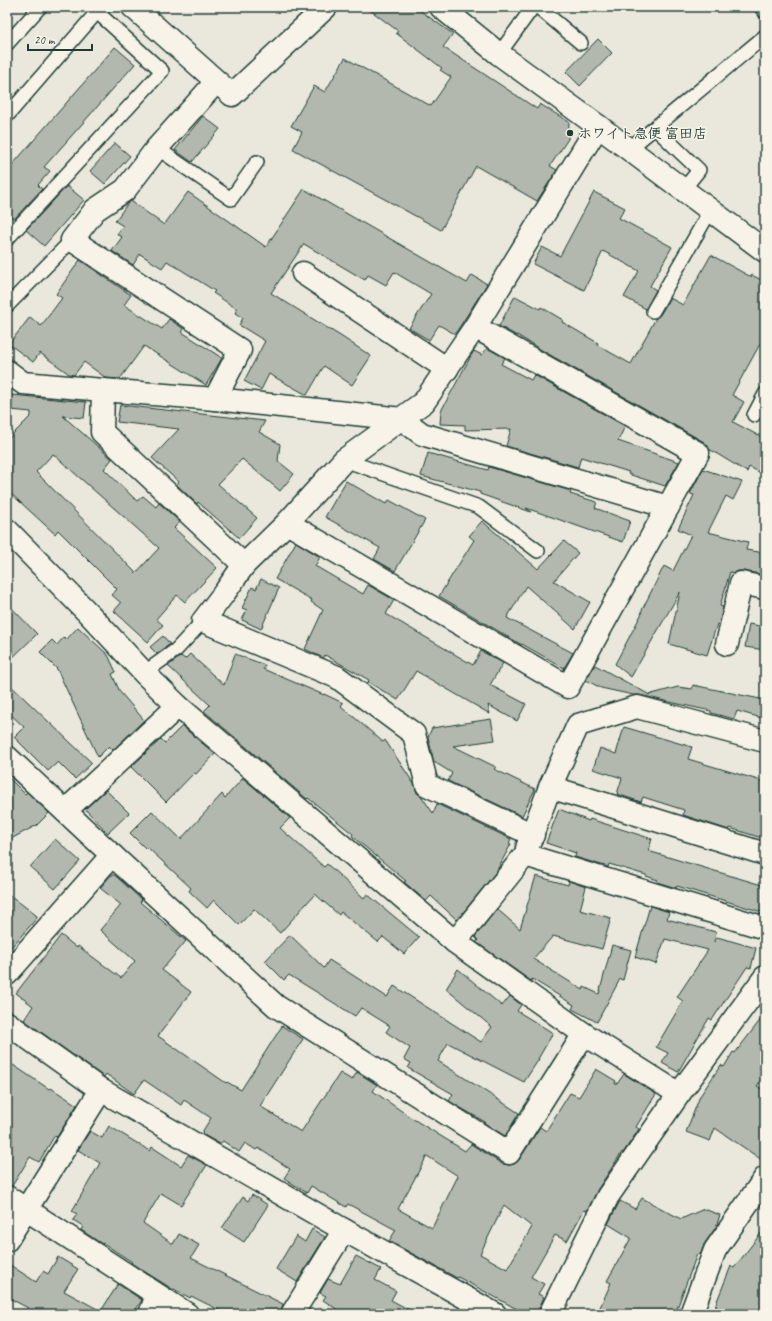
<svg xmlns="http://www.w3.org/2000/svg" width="772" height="1321" font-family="Caveat,'Klee One',sans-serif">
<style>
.building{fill:#b2b8ae;stroke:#1f3d34;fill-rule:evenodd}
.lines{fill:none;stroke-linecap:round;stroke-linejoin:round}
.service-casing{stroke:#1f3d34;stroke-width:16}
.minor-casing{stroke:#1f3d34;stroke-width:25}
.tertiary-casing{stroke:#1f3d34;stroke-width:25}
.service{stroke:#f7f3e8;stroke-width:13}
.minor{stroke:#f7f3e8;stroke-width:22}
.tertiary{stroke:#f7f3e8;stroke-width:22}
.poi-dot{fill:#1f3d34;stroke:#f7f3e8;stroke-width:1.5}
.labels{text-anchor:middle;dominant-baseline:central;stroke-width:3;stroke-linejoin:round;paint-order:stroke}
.poi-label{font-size:14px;font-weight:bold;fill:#1f3d34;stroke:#f7f3e8;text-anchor:start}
</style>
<rect width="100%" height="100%" fill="#eae8dd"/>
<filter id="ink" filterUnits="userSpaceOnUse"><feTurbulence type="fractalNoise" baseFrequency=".025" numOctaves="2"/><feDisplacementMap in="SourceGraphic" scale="8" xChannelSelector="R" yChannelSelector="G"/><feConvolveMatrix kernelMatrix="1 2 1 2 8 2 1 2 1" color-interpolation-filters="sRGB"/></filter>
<g filter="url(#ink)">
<!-- building -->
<g class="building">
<polygon points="366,7 415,7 453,34 443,47 537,109 540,104 569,122 568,139 550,166 557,170 537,201 476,166 441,230 293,149 302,132 291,126 314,86 325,92 345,58 431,106 451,77 440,70 442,68 396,33 398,31"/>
<polygon points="598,39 612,53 580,86 566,72"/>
<polygon points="115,47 135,64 44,167 50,171 38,185 42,189 14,219 7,213 7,171"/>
<polygon points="203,116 220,129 192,162 175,150"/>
<polygon points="115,143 130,156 105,184 90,171"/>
<polygon points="67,186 84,200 44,246 26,230"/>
<polygon points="304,189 467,283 472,275 487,284 455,334 439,325 429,340 409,328 431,294 394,272 386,285 368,275 365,280 304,244 271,293 342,337 371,356 352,385 324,366 307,395 269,374 261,390 244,381 265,341 239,325 243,318 235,313 237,309 213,293 215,291 167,261 162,268 140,254 133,265 112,251 122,237 117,234 123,226 115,221 128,203 131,201 164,225 188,192 266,247"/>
<polygon points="594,192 625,208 619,218 672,247 650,286 656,290 646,309 624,297 639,271 603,251 584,290 533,264 542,247 560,256"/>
<polygon points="711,255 751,277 752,275 765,282 765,335 732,395 744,402 733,422 765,439 765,475 749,467 747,472 709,449 704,442 545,352 517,335 517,336 499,326 515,296 540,309 541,307 563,320 562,322 598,343 597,345 631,364 656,318 660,315 670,298 683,305"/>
<polygon points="80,260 131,295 124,305 162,329 169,319 184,329 182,332 222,358 206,385 144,346 120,379 106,378 84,362 74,375 69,374 40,353 33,362 9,344 30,317 41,326 62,298 56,294"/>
<polygon points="487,348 505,358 501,364 531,380 534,375 625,426 618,441 679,462 665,486 628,474 629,472 581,457 578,467 506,446 511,429 465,430 465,425 440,424 441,411 472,354 474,351 482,355"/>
<path d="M12,395L86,402L84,418L63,416L112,459L104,469L137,501L143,496L156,507L159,503L180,522L174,528L217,568L185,602L177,595L156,619L163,625L148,642L114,611L121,603L112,595L117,589L58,530L55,534L7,490V440L31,416V412L11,410ZM53,454L159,548L136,573L36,472Z"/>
<polygon points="120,405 265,421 259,432 280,444 278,461 294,474 280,491 242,459 218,484 257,518 239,538 198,502 197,504 176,484 179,482 152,458 179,429 117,422"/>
<polygon points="428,453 488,470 489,467 571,491 570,494 597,502 595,508 630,521 623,542 526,508 531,512 480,494 480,492 421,476"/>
<polygon points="703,469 742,482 733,500 726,496 708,532 748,542 746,550 765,553 765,575 744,571 738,571 734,573 730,572 720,606 723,607 719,625 717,624 707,655 669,644 680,592 631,677 615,664 642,613 641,612 664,566 673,571 691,535 678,529 694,495 690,494"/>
<polygon points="346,481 386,504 389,500 425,520 395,571 374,559 380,548 325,517"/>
<polygon points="482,521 538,569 564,541 578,553 554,581 590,602 575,629 526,586 507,618 573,653 564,668 522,644 522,645 439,596 474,540 469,536"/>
<polygon points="296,542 320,557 315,566 363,594 368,585 394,600 386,614 473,665 481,651 503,663 490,685 526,704 517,721 488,705 490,714 416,671 398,700 368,682 369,680 325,655 323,658 305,649 323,610 311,602 312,600 275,579"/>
<polygon points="261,579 279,588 261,629 242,620 247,610 242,608 252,587 256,589"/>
<polygon points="7,603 37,634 7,663"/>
<polygon points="749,624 765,627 765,650 745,647"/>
<polygon points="78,627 108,655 116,672 112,674 120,692 144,720 113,750 109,746 98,757 57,669 40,652 52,640 57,645 64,637 66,640"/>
<polygon points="163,636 170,644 157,654 150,647"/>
<polygon points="190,654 224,685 235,654 265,665 263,669 324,695 324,694 343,703 341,706 383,742 385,740 414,784 417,793 422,797 433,813 437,804 511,839 509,843 511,844 496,872 457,920 431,896 426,901 404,882 406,881 352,836 353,834 308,798 307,799 204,711 210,705 168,666 181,656 185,659"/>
<polygon points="595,665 648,694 648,695 678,687 692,689 693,685 765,700 765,719 737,711 734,719 711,713 711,711 665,701 640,695 633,695 601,688 586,680"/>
<polygon points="7,682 92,763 75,779 58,762 48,771 14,737 24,727 7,711"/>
<polygon points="491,719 495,740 453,746 496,767 494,769 535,789 522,816 448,781 452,773 434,762 428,737 432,728"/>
<polygon points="182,726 215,754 196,774 194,773 166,802 131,767 161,739 165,743"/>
<polygon points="624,727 692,747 688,759 765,782 765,839 730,828 729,830 683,815 684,810 643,797 641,802 617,794 622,778 593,769 600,748 616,754"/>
<polygon points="7,776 25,794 27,792 49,813 37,825 7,841"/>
<polygon points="243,778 290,818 280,828 324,867 327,864 364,898 367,894 419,937 404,954 383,937 378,942 341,912 339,915 315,894 280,933 254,909 239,925 214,900 207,908 189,891 191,888 147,847 146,849 130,833 152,811 181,839 222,794 225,798"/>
<polygon points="106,790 129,813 108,833 85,809"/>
<polygon points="559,809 589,821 590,819 652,839 648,851 765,886 765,913 677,886 676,888 657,882 658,880 646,876 646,875 609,864 608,867 575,857 576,853 546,843"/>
<polygon points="55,839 80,861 55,889 30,867"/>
<path d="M111,875H114L118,878L142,900L140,902L186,941L162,970L191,992L158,1036L226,1083L227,1082L241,1090L282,1026L303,1039L260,1106L301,1132L340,1073L352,1080L357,1072L377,1085L373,1091L410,1117L465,1151L471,1144L502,1164L509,1165L514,1164L519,1160L540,1127L546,1131L570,1093L579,1097L596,1069L616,1081L615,1084H617L624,1074L656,1094L636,1127L639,1129L623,1153L622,1152L598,1189L587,1211L584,1210L567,1241L555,1235L531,1277L544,1284L538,1294L544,1297L539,1308L538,1314H526L458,1277L457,1278L389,1241L396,1230L348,1204L346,1207L311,1186L307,1193L284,1178L290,1169L258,1148L256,1150L245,1143L239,1152L223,1141L220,1144L202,1134L203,1133L202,1132L211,1118L184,1100L181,1105L144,1080L134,1094L106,1074L104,1077L24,1020L33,1006L16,993L61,935L77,948L78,946L121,978L135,961L100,930L121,905L100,888ZM427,1156L458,1176L432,1228L398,1209ZM504,1205L532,1227L507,1269L480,1254Z"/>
<polygon points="536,876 568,885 569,881 586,887 580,910 611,918 602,949 553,936 533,959 583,990 584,987 599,994 612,945 631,950 623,980 620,979 597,1022 572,1009 574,1005 532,979 531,981 476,942 478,940 475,937 497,909 520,929"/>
<polygon points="7,893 37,916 37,918 7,952"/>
<polygon points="650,906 669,912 667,919 716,932 714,942 717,937 756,948 751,968 747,967 712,1020 709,1018 678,1072 662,1063 668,1053 656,1047 683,1001 677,997 708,950 665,939 656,964 635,957"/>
<polygon points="290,935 324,968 329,960 387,997 394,986 481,1042 492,1027 446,989 458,969 502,1006 510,996 521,1005 517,1011 553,1033 538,1059 539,1059 524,1082 448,1043 438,1061 519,1113 505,1136 484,1123 485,1122 449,1101 453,1094 408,1068 411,1063 404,1059 410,1048 386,1032 390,1026 361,1008 355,1016 289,975 284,980 265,961"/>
<polygon points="765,1014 765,1074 757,1086 765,1091 765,1162 715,1128 710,1141 686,1132 700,1096 721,1065 724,1067 733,1052 735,1053"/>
<polygon points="7,1061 49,1089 51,1088 77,1105 57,1137 55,1135 39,1162 30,1157 12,1186 7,1185"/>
<polygon points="109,1126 150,1151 152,1147 181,1166 188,1155 207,1165 181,1205 161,1193 143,1223 173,1244 179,1234 199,1245 191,1258 283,1304 280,1314 227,1314 191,1296 190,1298 174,1289 174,1290 131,1263 132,1262 103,1243 102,1244 81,1230 83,1226 73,1220 77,1214 72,1211 100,1163 78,1150 90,1131 102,1138"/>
<polygon points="252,1195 268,1205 244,1242 222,1228 243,1197 248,1201"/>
<polygon points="642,1198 681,1219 704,1209 720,1215 716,1227 705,1243 700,1255 697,1254 675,1314 597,1314 611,1283 607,1281 631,1238 608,1224 620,1201 635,1209"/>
<polygon points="765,1228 765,1314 713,1314 717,1306 715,1306 731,1266 734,1268"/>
<polygon points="312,1229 325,1237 297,1282 276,1269 296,1236 305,1242"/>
<polygon points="356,1256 381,1269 375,1280 396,1291 391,1300 417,1314 344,1314 323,1300 326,1296 320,1293 328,1279 340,1284"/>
<polygon points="58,1257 78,1269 64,1291 101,1311 118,1284 142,1300 133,1314 25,1314 28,1308 7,1297 7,1263 36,1282 43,1271 48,1274"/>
</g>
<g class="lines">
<!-- service casing -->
<g class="service-casing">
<g id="service">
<polyline points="538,7 581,43"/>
<polyline points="761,7 765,12"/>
<polyline points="7,44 40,7"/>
<polyline points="499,54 533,7"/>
<polyline points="7,116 97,12 92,7"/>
<polyline points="655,128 699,170 683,190"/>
<polyline points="157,148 231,199 257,162"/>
<polyline points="629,149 765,36"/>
<polyline points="7,239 162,71 97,12 103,7"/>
<polyline points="7,306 72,240"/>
<polyline points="653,311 710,211"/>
<polyline points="754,415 765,394"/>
<polyline points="344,460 479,507 538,551"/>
<polyline points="144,673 176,650 203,621"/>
</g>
</g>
<!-- minor casing -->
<g class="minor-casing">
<g id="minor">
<polyline points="303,273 447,369"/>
<polyline points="7,371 23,383 103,390"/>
<polyline points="215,399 240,350 72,240 95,210 125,190 157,148 216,82"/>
<polyline points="287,523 568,687 698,453 475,327"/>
<polyline points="7,530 90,615 144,673 178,706 65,811"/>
<polyline points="244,565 102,432 103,390 215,399 402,419 422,434 668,507"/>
<polyline points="727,644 741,583 765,588"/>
<polyline points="178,706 455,942 525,855 765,928"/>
<polyline points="765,741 637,707 578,725 550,787 765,854"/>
<polyline points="7,757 112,855 7,974"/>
<polyline points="533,835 427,785 414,734 337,677 203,621 225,592 244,565 287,523 344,460 424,402 475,327 598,126"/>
<polyline points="527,848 550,787"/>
<polyline points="112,855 276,1006 509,1153 584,1034 679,1094"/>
<polyline points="455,942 584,1034"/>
<polyline points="7,1023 101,1090 344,1230 495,1314"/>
<polyline points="7,1197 187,1314"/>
<polyline points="7,1240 101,1090"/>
<polyline points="150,1314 157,1295"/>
<polyline points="292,1314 344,1230"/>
<polyline points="550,1314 608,1196 679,1094 765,977"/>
<polyline points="691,1314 715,1250 765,1178"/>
</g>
</g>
<!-- tertiary casing -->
<g class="tertiary-casing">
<g id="tertiary">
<polyline points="133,7 232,95 326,7"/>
<polyline points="441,7 499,54 598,126 765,251"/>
</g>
</g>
<!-- service -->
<use href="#service" class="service"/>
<!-- minor -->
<use href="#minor" class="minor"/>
<!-- tertiary -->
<use href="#tertiary" class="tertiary"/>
</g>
</g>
<!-- markers -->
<circle class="poi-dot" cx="570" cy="133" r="4"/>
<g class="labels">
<!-- poi labels -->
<g class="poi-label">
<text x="578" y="133">ホワイト急便 富田店</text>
</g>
</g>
<!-- margin -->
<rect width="772" height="1321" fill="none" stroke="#f7f3e8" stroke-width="24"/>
<rect x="12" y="12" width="748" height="1297" fill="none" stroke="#1f3d34" stroke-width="1.5" filter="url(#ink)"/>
<!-- scale -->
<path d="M28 44v6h64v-6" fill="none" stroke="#1f3d34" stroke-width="2"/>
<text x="34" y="44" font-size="12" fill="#1f3d34" stroke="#f7f3e8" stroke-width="3" paint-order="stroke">20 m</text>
</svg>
